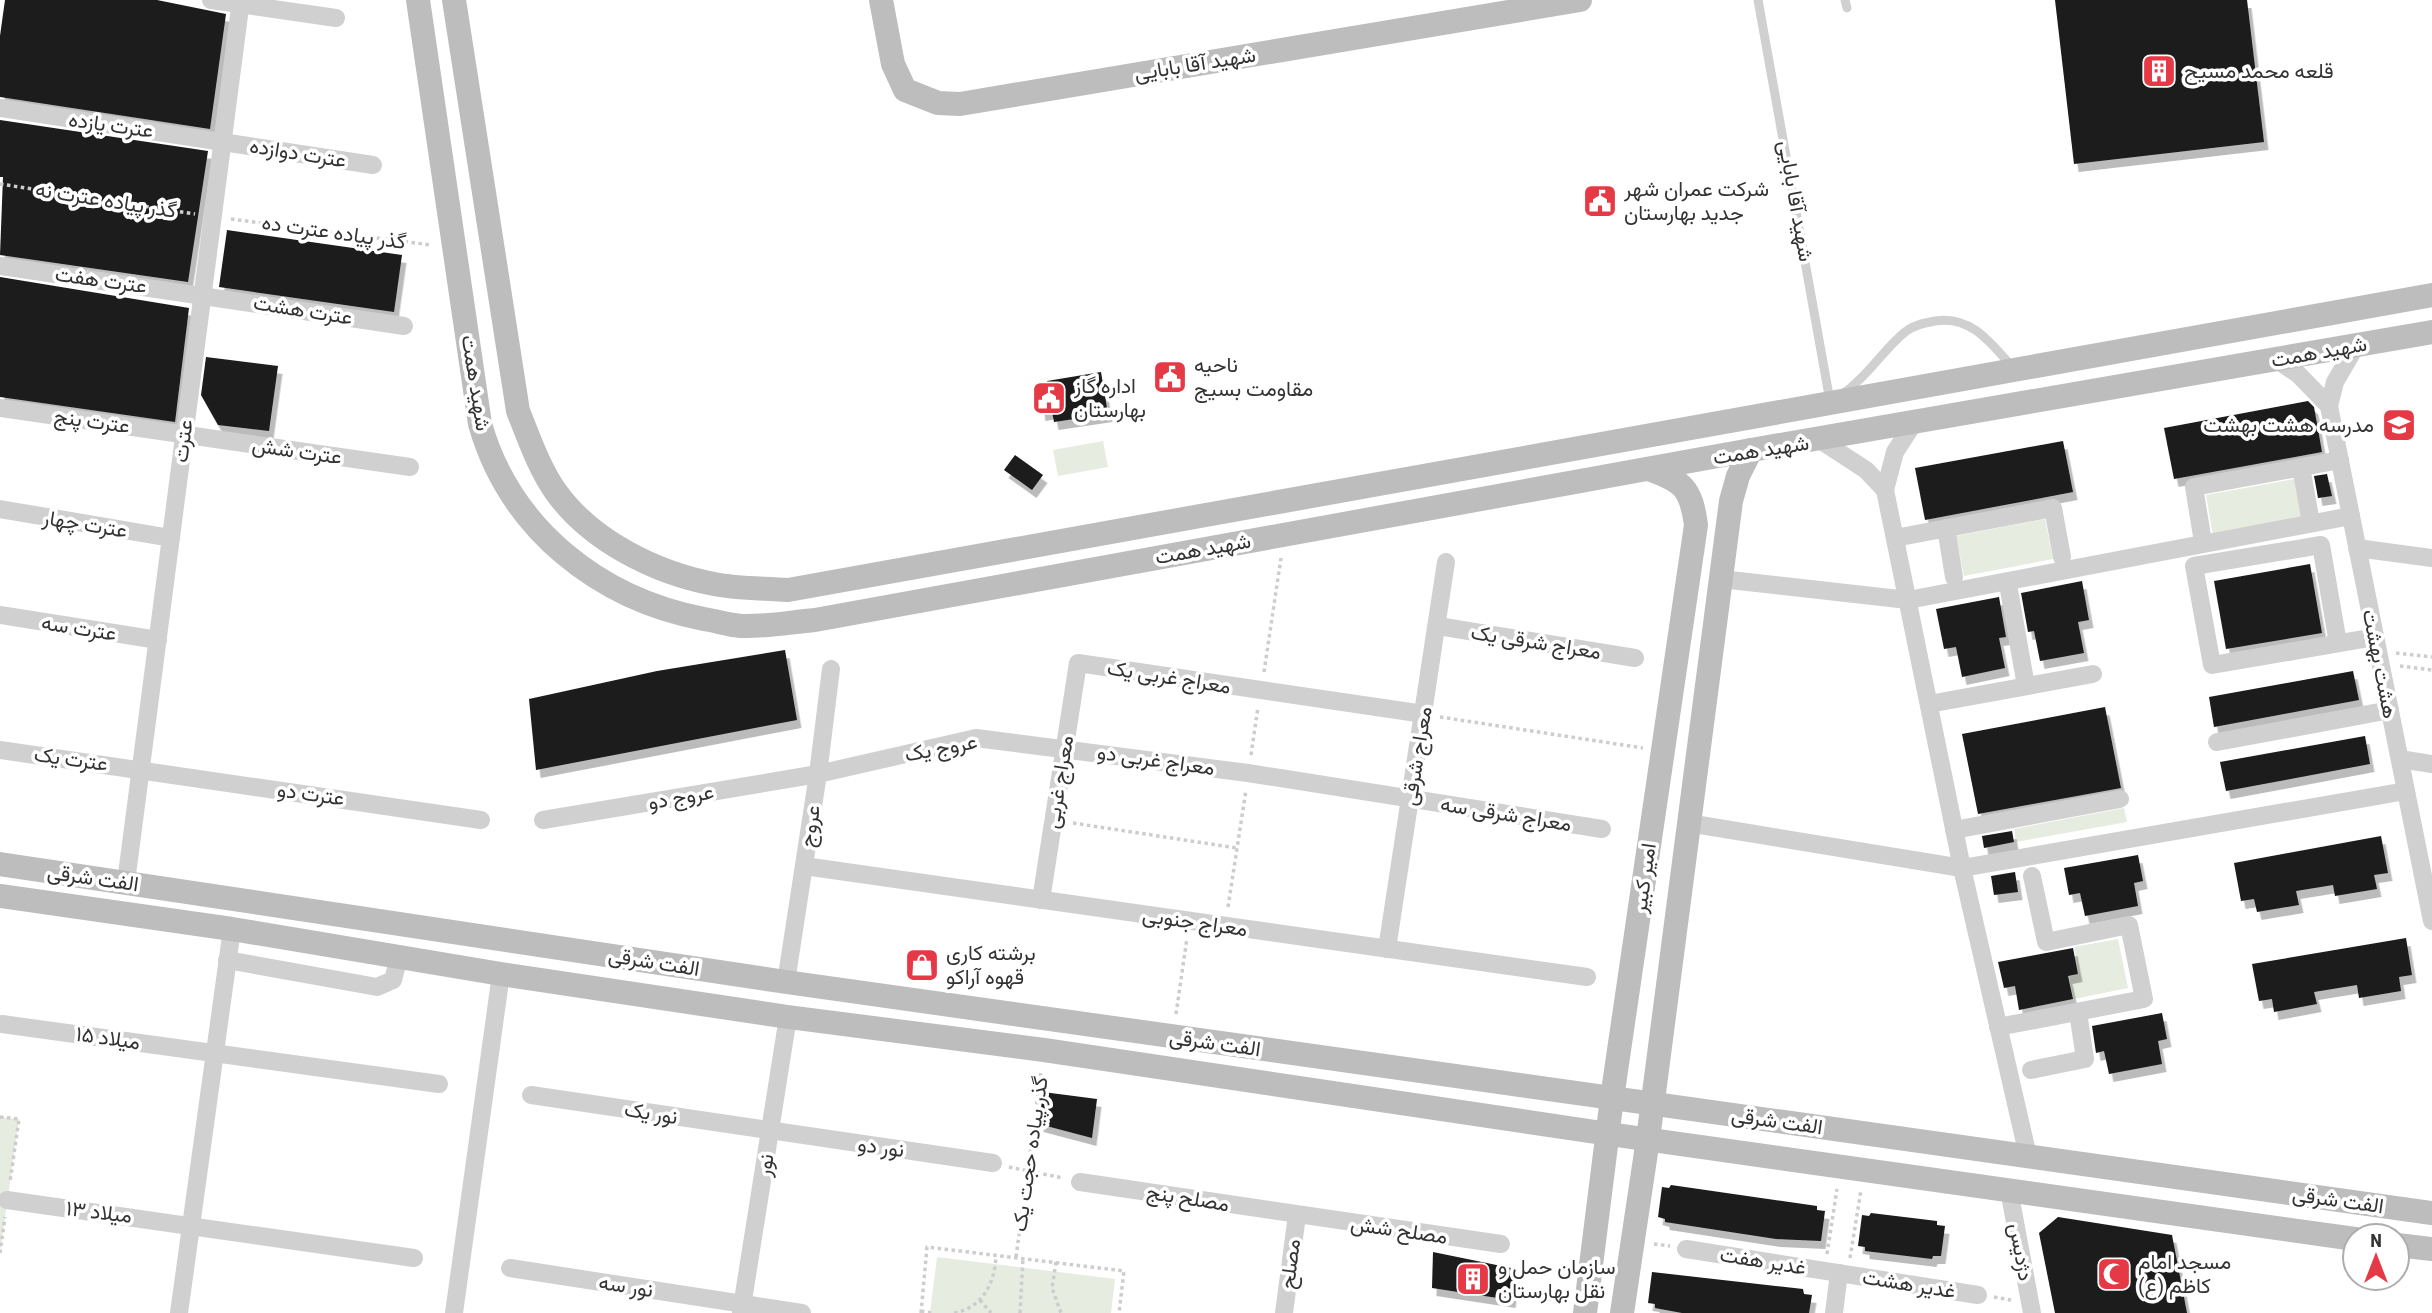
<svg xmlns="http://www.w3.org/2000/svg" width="2432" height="1313" font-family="'Roboto Condensed',Vazirmatn,sans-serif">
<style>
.green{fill:#e6ecdf}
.building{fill:#1a1a1a;filter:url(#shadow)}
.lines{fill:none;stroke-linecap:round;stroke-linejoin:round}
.path{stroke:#cdcdcd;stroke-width:3.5;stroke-dasharray:3.5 3.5;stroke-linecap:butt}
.lane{stroke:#d0d0d0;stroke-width:9}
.street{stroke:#d0d0d0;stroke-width:18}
.secondary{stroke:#bdbdbd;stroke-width:24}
.labels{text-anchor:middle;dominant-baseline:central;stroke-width:7;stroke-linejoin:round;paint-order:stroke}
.street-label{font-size:21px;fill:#333;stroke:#fff}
.poi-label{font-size:21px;fill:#333;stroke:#fff;text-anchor:start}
</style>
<defs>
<filter id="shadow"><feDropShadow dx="4.5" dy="8" stdDeviation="0" flood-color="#0004"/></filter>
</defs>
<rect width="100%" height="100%" fill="#fff"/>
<!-- green -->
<g class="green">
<polygon points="1103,441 1108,467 1058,476 1053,450"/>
<polygon points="2295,479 2302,519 2213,536 2206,495"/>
<polygon points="2045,519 2053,559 1964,576 1956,536"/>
<polygon points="2124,808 2127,822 2016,842 2014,829"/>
<polygon points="2118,939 2128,988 2074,999 2069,977 2079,974 2074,947"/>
<polygon points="0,1117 19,1119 0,1253"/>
<polygon points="937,1257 1115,1279 1111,1313 930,1313"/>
</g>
<!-- building -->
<g class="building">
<polygon points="5,0 157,0 226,14 210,129 0,97 0,36"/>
<polygon points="2055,0 2247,0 2264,142 2074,164"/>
<polygon points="0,120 208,151 188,282 0,255 3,177 0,177"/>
<polygon points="227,230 402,255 394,312 219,287"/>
<polygon points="0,277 189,308 175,422 0,397"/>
<polygon points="206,357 278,366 269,431 218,425 201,395"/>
<polygon points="1101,372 1108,414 1054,422 1052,411 1041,413 1038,394 1049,393 1047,381"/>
<polygon points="2308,401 2314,407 2322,452 2174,479 2164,428"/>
<polygon points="2063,441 2073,492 1925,520 1915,468"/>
<polygon points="1015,455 1043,475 1032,490 1004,470"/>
<polygon points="2327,474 2332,496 2318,498 2314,476"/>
<polygon points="2310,564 2322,633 2226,649 2214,581"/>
<polygon points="2082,581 2089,620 2078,622 2084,653 2040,661 2034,631 2028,632 2021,593"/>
<polygon points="1999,597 2006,637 1999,638 2005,668 1962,677 1956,647 1944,649 1936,609"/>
<polygon points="785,650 797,720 536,770 529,699 657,671"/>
<polygon points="2353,671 2359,700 2214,727 2209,697"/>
<polygon points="2105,707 2121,788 1978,814 1962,734"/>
<polygon points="2365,736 2370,764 2226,791 2220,762"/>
<polygon points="2012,831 2014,842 1984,848 1982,836"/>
<polygon points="2381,836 2388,873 2374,875 2377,889 2335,896 2333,885 2296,891 2299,905 2257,912 2254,899 2241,901 2234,863"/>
<polygon points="2138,855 2143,881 2134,883 2138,906 2085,916 2080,893 2069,895 2064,868"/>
<polygon points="2015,872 2018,892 1994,895 1991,876"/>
<polygon points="2406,938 2412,975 2399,977 2401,991 2359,998 2357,985 2314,992 2317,1004 2274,1012 2272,999 2259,1001 2252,964"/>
<polygon points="2073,948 2078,974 2068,976 2073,999 2019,1010 2015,986 2004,988 1998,962"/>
<polygon points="2162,1013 2167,1039 2158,1041 2162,1064 2109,1074 2104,1051 2096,1053 2092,1026"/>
<polygon points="1043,1092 1097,1099 1092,1138 1039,1124"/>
<polygon points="1671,1185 1817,1206 1817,1210 1825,1211 1821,1241 1776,1239 1665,1222 1665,1219 1658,1217 1662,1187 1669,1188"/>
<polygon points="1871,1213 1937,1221 1937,1225 1945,1226 1941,1256 1933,1256 1932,1259 1865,1251 1865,1247 1858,1246 1862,1215 1869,1216"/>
<polygon points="2058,1217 2172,1235 2187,1313 2055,1313 2039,1233"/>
<polygon points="1433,1252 1516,1269 1511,1300 1432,1288"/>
<polygon points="1652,1272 1803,1289 1804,1294 1812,1295 1809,1313 1682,1313 1655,1308 1655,1304 1648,1303"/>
</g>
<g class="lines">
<!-- path -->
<g class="path">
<polyline points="0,184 195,214"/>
<polyline points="231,219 431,245"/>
<polyline points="2396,653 2432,657"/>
<polyline points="2400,666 2432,670"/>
<polyline points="1264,672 1281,558"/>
<polyline points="1440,717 1643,748"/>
<polyline points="1251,755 1258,707"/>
<polyline points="1073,823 1237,848"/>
<polyline points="1228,907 1246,790"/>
<polyline points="1176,1014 1187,938"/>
<polyline points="0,1117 19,1119 10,1182"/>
<polyline points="1009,1167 1063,1178"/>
<polyline points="1654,1244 1670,1246"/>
<polyline points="0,1253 5,1217"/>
<polyline points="1827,1254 1837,1189"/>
<polyline points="1016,1257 1041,1072"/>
<polyline points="1850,1258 1861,1190"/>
<polyline points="1056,1262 1052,1288 1061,1313"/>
<polyline points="1994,1297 2011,1300"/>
<polyline points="980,1300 991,1313"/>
<polyline points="921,1311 932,1313"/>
<polyline points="921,1313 927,1247 1124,1271 1119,1313"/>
<path d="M954,1313C983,1308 995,1282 996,1256"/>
<polyline points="1020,1313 1023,1258"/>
</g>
<!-- lane -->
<g class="lane">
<polyline points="1758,0 1830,401"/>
<polyline points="1845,0 1847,8"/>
<path d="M1844,393C1869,375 1883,350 1905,332C1914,325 1924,323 1935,321C1971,315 1991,343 2013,368"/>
</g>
<!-- street -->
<g class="street">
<polyline points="211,0 336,18"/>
<polyline points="0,108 373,165"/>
<polyline points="0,266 404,326"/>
<polyline points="2277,360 2298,374 2329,406 2335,382 2356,346"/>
<polyline points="2329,406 2432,921"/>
<polyline points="0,408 410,467"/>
<polyline points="1820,440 1866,470 1885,490 1895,452 1915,421"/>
<polyline points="2301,467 2310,517"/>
<polyline points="1885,490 1962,868 2028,1156"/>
<polyline points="0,509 171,538"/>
<polyline points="1946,528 1954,577"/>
<polyline points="2202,536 2194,487 2340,460"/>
<polyline points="1895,538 2053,508 2062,557"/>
<polyline points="2357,548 2432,558"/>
<polyline points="1721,579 1908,600 2351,516"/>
<polyline points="2009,590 2026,686"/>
<polyline points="0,615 158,640"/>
<polyline points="1438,626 1635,658"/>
<polyline points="2338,643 2321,545 2194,566 2212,665 2375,637"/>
<polyline points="1929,704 2093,674"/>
<polyline points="2217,742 2390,710"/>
<polyline points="0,750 481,820"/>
<polyline points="2400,759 2432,764"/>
<polyline points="543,820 818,774 976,738 1248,773 1602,829"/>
<polyline points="1688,823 1962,868 2406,791"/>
<polyline points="1954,830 2120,799"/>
<polyline points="804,866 1587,977"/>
<polyline points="126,882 241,0"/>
<polyline points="1041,900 1078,663 1424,714"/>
<polyline points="1387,949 1446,562"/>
<polyline points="227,960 377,987 393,980 399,957"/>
<polyline points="786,982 818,774 831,669"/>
<polyline points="2,1024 439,1084"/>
<polyline points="1998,1027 2144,999 2129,925 2046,942 2032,876"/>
<polyline points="2031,1070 2085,1059 2078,1012"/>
<polyline points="531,1095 993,1163"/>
<polyline points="1080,1182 1501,1244"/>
<polyline points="2009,1190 2032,1313"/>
<polyline points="7,1200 414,1258"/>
<polyline points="1686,1249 1978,1295"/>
<polyline points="510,1268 802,1313"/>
<polyline points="179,1313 232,929"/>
<polyline points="454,1313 501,974"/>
<polyline points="741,1313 788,1017"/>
<polyline points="1284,1313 1297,1215"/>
<polyline points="1834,1313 1839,1273"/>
</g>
<!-- secondary -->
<g class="secondary">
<path d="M418,0L480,424C510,529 599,599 704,619C716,621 729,625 741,626C765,627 791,622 815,620L1751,450L2432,332"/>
<path d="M454,0L518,411C529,438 539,468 556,492C591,541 656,573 714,584C738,589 764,588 788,590L2432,295"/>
<polyline points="881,0 893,64 905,90 938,103 960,104 1580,0"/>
<polyline points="0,864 786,982 2432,1213"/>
<polyline points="0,896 232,929 501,974 788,1017 1044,1050 1609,1134 2355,1239"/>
<polyline points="2397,1245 2432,1249"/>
<path d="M1585,1313L1612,1098L1696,525C1691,488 1683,481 1648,469"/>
<polyline points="1622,1313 1648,1139 1731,501 1738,476 1751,450"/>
</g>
</g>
<!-- icons -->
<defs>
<g id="building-square" transform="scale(1.75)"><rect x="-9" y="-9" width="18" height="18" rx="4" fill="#e63946" stroke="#fff"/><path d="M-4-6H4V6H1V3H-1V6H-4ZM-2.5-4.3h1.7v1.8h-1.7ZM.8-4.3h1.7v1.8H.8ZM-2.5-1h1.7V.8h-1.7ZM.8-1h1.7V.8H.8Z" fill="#fff"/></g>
<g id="civic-square" transform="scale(1.75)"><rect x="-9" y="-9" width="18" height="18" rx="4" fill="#e63946" stroke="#fff"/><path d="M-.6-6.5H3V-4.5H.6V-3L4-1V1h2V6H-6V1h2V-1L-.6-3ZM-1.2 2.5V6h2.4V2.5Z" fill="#fff"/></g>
<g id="school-square" transform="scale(1.75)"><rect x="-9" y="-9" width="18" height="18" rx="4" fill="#e63946" stroke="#fff"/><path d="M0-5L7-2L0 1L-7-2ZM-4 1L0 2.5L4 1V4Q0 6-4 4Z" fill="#fff"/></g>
<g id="shop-square" transform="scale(1.75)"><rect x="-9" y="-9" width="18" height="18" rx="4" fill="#e63946" stroke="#fff"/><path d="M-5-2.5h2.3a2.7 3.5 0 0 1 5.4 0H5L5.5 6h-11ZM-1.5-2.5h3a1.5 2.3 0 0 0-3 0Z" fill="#fff"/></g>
<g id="mosque-square" transform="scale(1.75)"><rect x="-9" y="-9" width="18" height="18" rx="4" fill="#e63946" stroke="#fff"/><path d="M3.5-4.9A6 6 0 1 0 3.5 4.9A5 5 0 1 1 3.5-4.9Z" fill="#fff"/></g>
</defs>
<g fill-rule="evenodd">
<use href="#building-square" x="2159" y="71"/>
<use href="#civic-square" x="1600" y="201"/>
<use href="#civic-square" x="1170" y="377"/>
<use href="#civic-square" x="1049" y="398"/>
<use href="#school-square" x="2399" y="425"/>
<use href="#shop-square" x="922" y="965"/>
<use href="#mosque-square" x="2114" y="1274"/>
<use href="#building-square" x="1473" y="1279"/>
</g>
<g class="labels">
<!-- street labels -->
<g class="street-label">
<text transform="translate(1195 64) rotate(-9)">شهید آقا بابایی</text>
<text transform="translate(111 125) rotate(8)">عترت یازده</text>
<text transform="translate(298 153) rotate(9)">عترت دوازده</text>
<text transform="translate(106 200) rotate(9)">گذر پیاده عترت نه</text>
<text transform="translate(1796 201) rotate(80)">شهید آقا بابایی</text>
<text transform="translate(334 232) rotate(8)">گذر پیاده عترت ده</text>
<text transform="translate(101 280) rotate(8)">عترت هفت</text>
<text transform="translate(303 310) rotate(9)">عترت هشت</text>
<text transform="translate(2319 352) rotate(-10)">شهید همت</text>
<text transform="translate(476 383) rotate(81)">شهید همت</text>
<text transform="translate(92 421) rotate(8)">عترت پنج</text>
<text transform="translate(183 441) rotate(-83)">عترت</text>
<text transform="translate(1761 450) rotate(-9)">شهید همت</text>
<text transform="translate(297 451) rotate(8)">عترت شش</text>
<text transform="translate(85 524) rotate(9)">عترت چهار</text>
<text transform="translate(1203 549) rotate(-10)">شهید همت</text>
<text transform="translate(79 628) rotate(9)">عترت سه</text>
<text transform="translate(1536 642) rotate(9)">معراج شرقی یک</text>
<text transform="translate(2380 664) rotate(79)">هشت بهشت</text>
<text transform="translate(1169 677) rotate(9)">معراج غربی یک</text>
<text transform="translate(941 748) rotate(-11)">عروج یک</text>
<text transform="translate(1417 756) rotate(-81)">معراج شرقی</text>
<text transform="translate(71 759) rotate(8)">عترت یک</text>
<text transform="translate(1156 760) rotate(8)">معراج غربی دو</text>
<text transform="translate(1059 782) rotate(-81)">معراج غربی</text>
<text transform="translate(311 794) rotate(8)">عترت دو</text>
<text transform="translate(681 797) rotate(-10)">عروج دو</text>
<text transform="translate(1506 814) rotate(9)">معراج شرقی سه</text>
<text transform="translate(810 826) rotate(-81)">عروج</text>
<text transform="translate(93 878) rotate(8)">الفت شرقی</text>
<text transform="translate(1644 878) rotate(-82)">امیر کبیر</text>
<text transform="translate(1195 922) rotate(8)">معراج جنوبی</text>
<text transform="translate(654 962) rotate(9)">الفت شرقی</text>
<text transform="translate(108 1038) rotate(8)">میلاد ۱۵</text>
<text transform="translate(1215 1043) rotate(8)">الفت شرقی</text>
<text transform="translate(651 1113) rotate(9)">نور یک</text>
<text transform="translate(1777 1121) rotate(8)">الفت شرقی</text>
<text transform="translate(881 1147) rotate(8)">نور دو</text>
<text transform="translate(1030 1154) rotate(-82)">گذر پیاده حجت یک</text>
<text transform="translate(765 1165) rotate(-81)">نور</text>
<text transform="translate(1188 1198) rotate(9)">مصلح پنج</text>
<text transform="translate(2338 1200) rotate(8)">الفت شرقی</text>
<text transform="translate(99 1212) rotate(7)">میلاد ۱۳</text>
<text transform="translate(1399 1230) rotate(8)">مصلح شش</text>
<text transform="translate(2021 1252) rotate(80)">دژدیس</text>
<text transform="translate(1763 1261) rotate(9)">غدیر هفت</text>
<text transform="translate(1290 1264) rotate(-83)">مصلح</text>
<text transform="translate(1909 1284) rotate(9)">غدیر هشت</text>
<text transform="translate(626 1286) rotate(9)">نور سه</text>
</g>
<!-- poi labels -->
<g class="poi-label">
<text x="2184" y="71">قلعه محمد مسیح</text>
<text x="1624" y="189">شرکت عمران شهر<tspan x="1624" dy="24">جدید بهارستان</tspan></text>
<text x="1194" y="365">ناحیه<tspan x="1194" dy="24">مقاومت بسیج</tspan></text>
<text x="1074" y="386">اداره گاز<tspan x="1074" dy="24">بهارستان</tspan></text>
<text x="2374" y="425" text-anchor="end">مدرسه هشت بهشت</text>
<text x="946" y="953">برشته کاری<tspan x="946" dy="24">قهوه آراکو</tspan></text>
<text x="2138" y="1262">مسجد امام<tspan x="2138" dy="24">کاظم (ع)</tspan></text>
<text x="1498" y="1267">سازمان حمل و<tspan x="1498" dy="24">نقل بهارستان</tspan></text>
</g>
</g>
<!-- north arrow -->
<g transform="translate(2376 1257)"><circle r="33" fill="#ffffff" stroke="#adadad" stroke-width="2"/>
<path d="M0-5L12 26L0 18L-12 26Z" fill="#e63946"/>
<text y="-10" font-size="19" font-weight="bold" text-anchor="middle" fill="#333333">N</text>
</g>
</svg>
